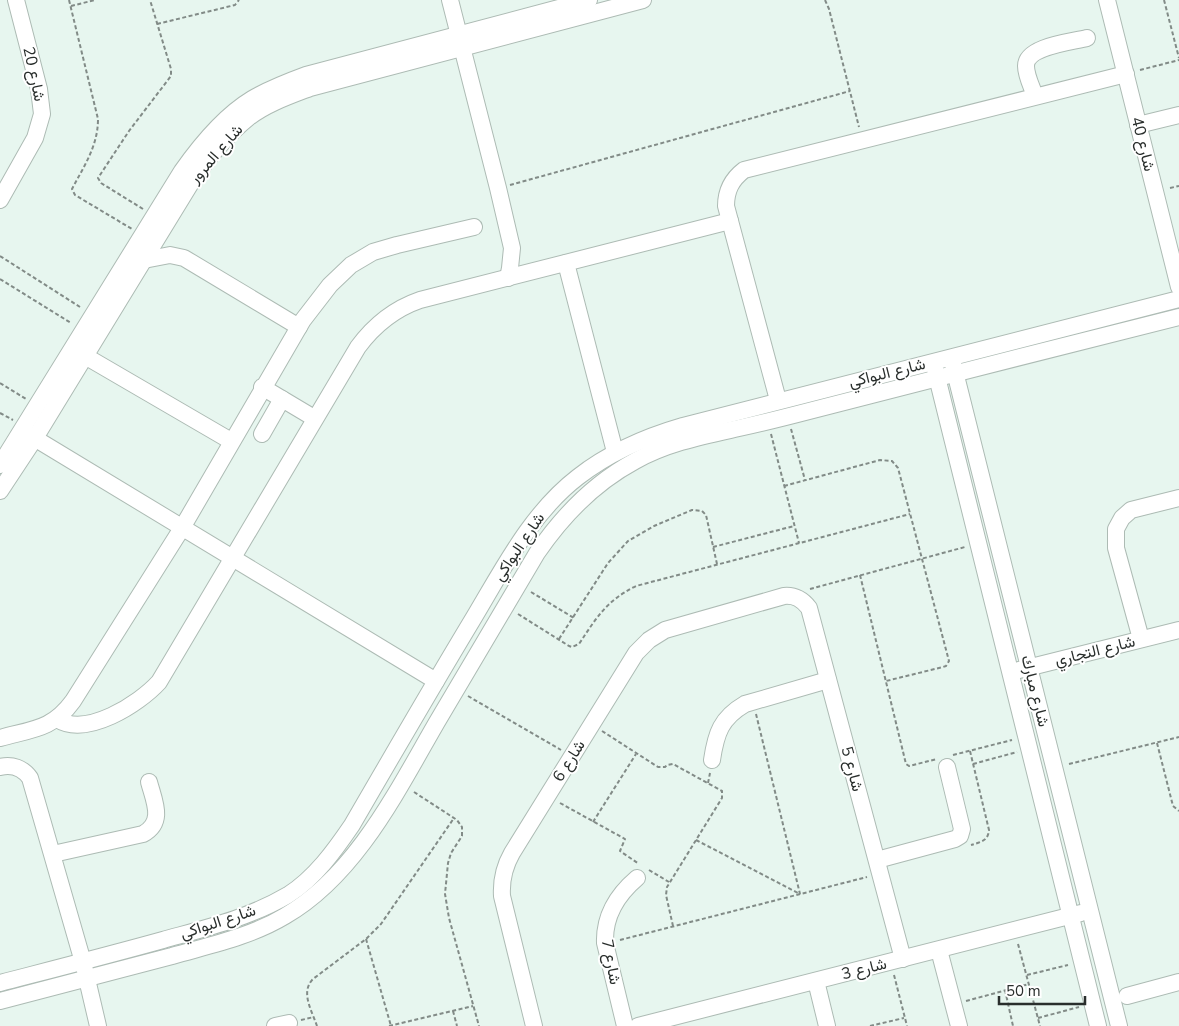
<svg xmlns="http://www.w3.org/2000/svg" width="1179" height="1026" font-family="'Nunito Sans',Vazirmatn,sans-serif">
<style>
.lines{fill:none;stroke-linecap:round;stroke-linejoin:round}
.minor-casing{stroke:#adbbb4;stroke-width:18}
.path{stroke:#828b87;stroke-width:2;stroke-dasharray:4 2.5;stroke-linecap:butt}
.minor{stroke:#fff;stroke-width:16}
.labels{text-anchor:middle;dominant-baseline:central;stroke-width:4;stroke-linejoin:round;paint-order:stroke}
.street-label{font-size:16px;fill:#292e2c;stroke:#fff}
</style>
<rect width="100%" height="100%" fill="#e7f6ef"/>
<g class="lines">
<!-- minor casing -->
<g class="minor-casing">
<g id="minor">
<polyline points="450,0 498,188 512,248 510,268 508,278"/>
<polyline points="1107,0 1179,287"/>
<path d="M1035,96C1032,87 1026,76 1026,66C1026,46 1072,42 1087,38"/>
<polyline points="1138,125 1179,115"/>
<polyline points="0,200 35,138 42,114 39,89 16,0"/>
<polyline points="144,260 170,255 184,258 299,327"/>
<polyline points="566,263 615,452"/>
<polyline points="85,356 231,441"/>
<polyline points="953,364 1119,1026"/>
<polyline points="935,369 1098,1026"/>
<polyline points="262,387 314,418"/>
<path d="M778,400L726,206C726,191 731,180 744,170L1126,74"/>
<polyline points="26,433 436,681"/>
<polyline points="262,434 282,399"/>
<path d="M0,465L182,171C201,144 224,116 252,99C269,89 287,82 306,75L589,0"/>
<path d="M0,491L35,438L194,178C209,157 227,135 248,118C266,104 289,96 310,88L643,0"/>
<polyline points="1141,639 1116,548 1116,529 1122,518 1131,510 1179,498"/>
<polyline points="1019,670 1179,630"/>
<path d="M57,719C86,738 139,704 159,682L358,347C375,324 394,309 420,300L730,221"/>
<path d="M0,738C32,729 52,730 73,701L182,528L303,320L330,285L351,265L373,252L397,245L474,227"/>
<path d="M712,760C716,733 721,718 745,704L828,680"/>
<path d="M0,767C12,764 23,768 30,778L83,962L98,1026"/>
<path d="M53,854L143,834C165,822 154,801 149,782"/>
<polyline points="877,860 955,839 960,836 962,829 947,767"/>
<polyline points="939,950 959,1026"/>
<polyline points="816,981 827,1026"/>
<path d="M0,983C54,969 109,955 163,940C206,928 249,918 288,895C315,878 335,850 352,825C392,756 432,687 473,619C503,569 531,513 578,477C610,452 645,437 683,426L1179,299"/>
<polyline points="1127,996 1179,982"/>
<path d="M0,1001C57,986 115,971 172,956C210,945 250,937 285,916C356,875 397,791 437,722C470,666 503,610 537,553C563,515 594,483 635,461C667,443 703,436 739,428C762,423 786,417 809,411C932,379 1056,348 1179,317"/>
<polyline points="275,1026 289,1023"/>
<path d="M534,1026L502,896C501,880 504,867 512,853L636,653L649,640L665,630L784,596C795,595 802,599 809,608L903,959"/>
<path d="M625,1026L605,943C604,916 617,895 637,878"/>
<polyline points="638,1026 1081,913"/>
</g>
</g>
<!-- path -->
<g class="path">
<path d="M69,0L98,119C98,146 84,166 72,189L75,195L132,229"/>
<polyline points="825,0 829,9 859,127"/>
<polyline points="1164,0 1179,58"/>
<polyline points="71,6 95,0"/>
<polyline points="157,24 235,5 239,0"/>
<polyline points="1140,70 1179,60"/>
<polyline points="510,185 850,91"/>
<polyline points="1170,188 1179,186"/>
<polyline points="143,209 101,183 98,178 129,131 171,76 171,69 150,0"/>
<polyline points="0,256 80,307"/>
<polyline points="0,279 71,323"/>
<polyline points="0,383 26,399"/>
<polyline points="0,413 13,420"/>
<polyline points="791,429 805,480"/>
<polyline points="771,434 799,543"/>
<polyline points="784,486 880,460 892,461 898,468 949,661 946,666 943,667 886,681"/>
<polyline points="713,547 794,526"/>
<polyline points="860,575 906,764 909,766 937,759"/>
<polyline points="810,589 965,547"/>
<polyline points="531,592 574,618"/>
<path d="M518,614L569,646L572,647L579,644C597,617 606,601 636,586L910,514"/>
<polyline points="559,639 608,563 628,541 654,526 692,510 702,511 706,515 717,564"/>
<polyline points="468,696 561,750"/>
<polyline points="756,714 800,894"/>
<polyline points="602,731 658,767 665,767 667,765 673,764 722,791 722,798 667,887 666,895 673,926"/>
<polyline points="1157,743 1173,806 1179,811"/>
<path d="M970,751L989,830C988,841 981,842 971,845"/>
<polyline points="953,755 1012,740"/>
<polyline points="973,764 1017,752"/>
<polyline points="1069,764 1179,737"/>
<polyline points="708,783 710,773"/>
<polyline points="414,792 457,820 462,827 462,836 451,853 448,863 445,894 449,918 479,1026"/>
<polyline points="560,803 625,839 620,851 639,864"/>
<polyline points="593,822 636,754"/>
<polyline points="696,840 800,894"/>
<polyline points="649,870 669,882"/>
<polyline points="366,939 391,1026"/>
<polyline points="620,940 867,877"/>
<polyline points="1018,944 1040,1026"/>
<polyline points="894,975 907,1026"/>
<polyline points="1027,975 1068,965"/>
<polyline points="1005,990 1013,1026"/>
<polyline points="966,1001 1029,984"/>
<polyline points="453,1011 457,1026"/>
<polyline points="1038,1018 1079,1007"/>
<polyline points="301,1020 314,1017"/>
<path d="M317,1026C312,1011 300,992 313,979L366,939L381,924L454,818"/>
<polyline points="389,1026 473,1006"/>
<polyline points="870,1026 904,1018"/>
</g>
<!-- minor -->
<use href="#minor" class="minor"/>
</g>
<g class="labels">
<!-- street labels -->
<g class="street-label">
<text transform="translate(34 74) rotate(78)">شارع 20</text>
<text transform="translate(1143 144) rotate(76)">شارع 40</text>
<text transform="translate(216 154) rotate(-49)">شارع المرور</text>
<text transform="translate(887 373) rotate(-14)">شارع البواكي</text>
<text transform="translate(519 547) rotate(-56)">شارع البواكي</text>
<text transform="translate(1095 651) rotate(-14)">شارع التجاري</text>
<text transform="translate(1035 691) rotate(76)">شارع مبارك</text>
<text transform="translate(569 761) rotate(-58)">شارع 6</text>
<text transform="translate(852 769) rotate(75)">شارع 5</text>
<text transform="translate(218 922) rotate(-18)">شارع البواكي</text>
<text transform="translate(611 962) rotate(79)">شارع 7</text>
<text transform="translate(864 969) rotate(-14)">شارع 3</text>
</g>
</g>
<!-- scale -->
<path d="M999 996v8h86v-8" fill="none" stroke="#292e2c" stroke-width="2.5"/>
<text x="1006" y="996" font-size="15" fill="#292e2c" stroke="#ffffff" stroke-width="4" paint-order="stroke">50 m</text>
</svg>
